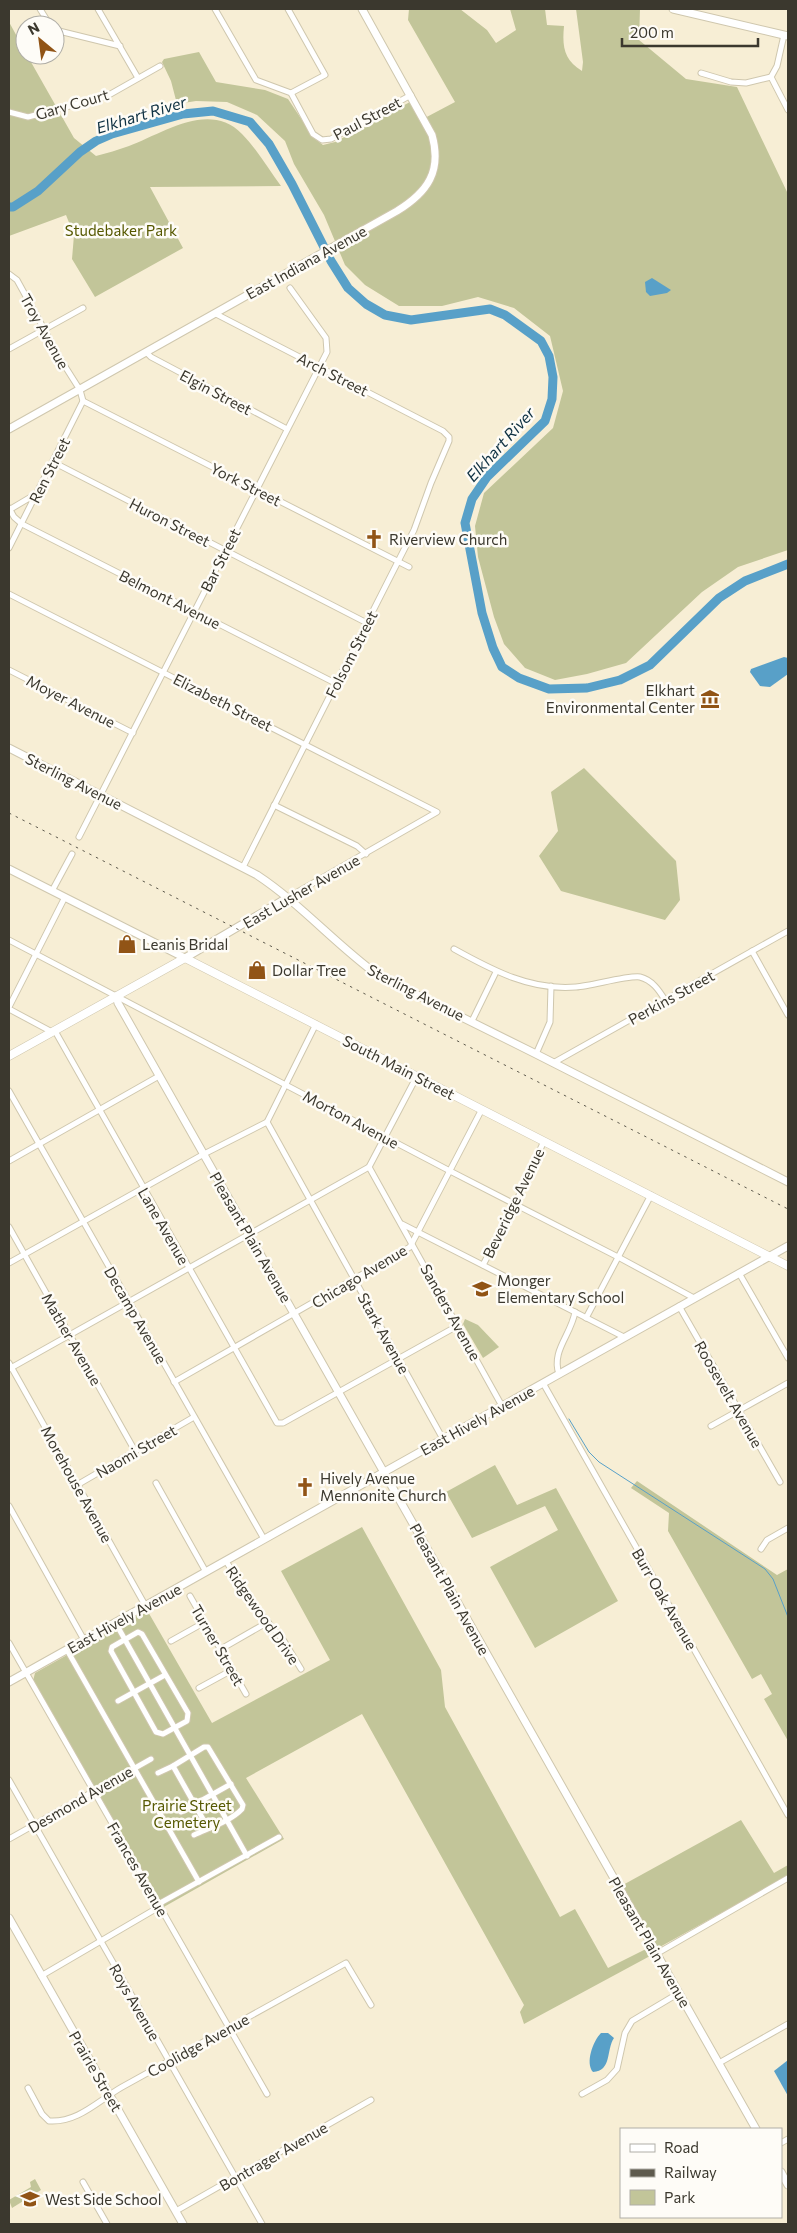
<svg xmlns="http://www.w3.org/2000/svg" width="797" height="2233" font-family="Commissioner,sans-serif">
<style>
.green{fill:#c2c599}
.water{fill:#58a0c8}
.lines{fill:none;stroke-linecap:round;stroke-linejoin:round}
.stream{stroke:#58a0c8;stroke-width:1}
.river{stroke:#58a0c8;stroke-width:9}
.street-casing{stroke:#cfc7ae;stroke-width:7}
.secondary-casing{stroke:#cfc7ae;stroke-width:9}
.primary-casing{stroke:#cfc7ae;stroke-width:9}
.street{stroke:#fff;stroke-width:5}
.secondary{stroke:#fff;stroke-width:7}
.primary{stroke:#fff;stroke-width:8}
.rail{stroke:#5e5a4d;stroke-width:1;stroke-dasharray:2.5 5;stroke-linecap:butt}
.labels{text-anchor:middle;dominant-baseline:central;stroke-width:5;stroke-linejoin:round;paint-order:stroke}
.street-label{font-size:15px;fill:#3b382e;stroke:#fefcf7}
.park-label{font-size:15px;fill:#565800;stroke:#fefcf7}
.poi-label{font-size:15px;fill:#3b382e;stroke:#fefcf7;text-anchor:start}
.water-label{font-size:16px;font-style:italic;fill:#0f3142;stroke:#fefcf7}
</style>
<rect width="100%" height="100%" fill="#f7eed5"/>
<!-- green -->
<g class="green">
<path d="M409,9H460L487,30L496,43L516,30L510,9H545L547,25L564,26C562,47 564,60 582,71L583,62L576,9H640L639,40L686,79L737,87L788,194V550L738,567L702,592L626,663L587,674L555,680L525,668L504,644L494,617L478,557L475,526L484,493L553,428L563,391L550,336L514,308L478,297L442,306H399L365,285L345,265L324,215L294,164L285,141L257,115L227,102L196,101L177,104L171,81L162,62L164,59L199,52L216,82L265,90L288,99L314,138L323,145L335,142L410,102L421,120L455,102L408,20Z"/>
<path d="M9,22L25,51V55H27L74,138L96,156C107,153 118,150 129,146C162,134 209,100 242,134C257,149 268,169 281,186L150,187L183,248L95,297L72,259L74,235L66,215L9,236Z"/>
<polygon points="584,768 676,861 680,900 665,920 561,891 539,856 558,831 551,792"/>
<polygon points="465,1319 478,1325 499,1347 483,1358 463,1324"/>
<polygon points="495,1465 517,1505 556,1488 618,1601 535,1648 490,1567 558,1530 545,1506 472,1538 446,1492"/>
<polygon points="637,1481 777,1575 788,1569 788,1741 764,1699 772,1694 761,1674 752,1679 668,1531 669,1513 631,1488"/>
<polygon points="362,1527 441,1670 445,1707 560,1917 575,1909 608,1968 646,1949 650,1956 524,2024 520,2012 524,2005 362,1714 246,1778 284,1839 162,1908 33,1681 35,1673 147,1610 212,1723 330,1660 281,1571"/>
<polygon points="741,1820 774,1873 788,1865 788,1876 658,1948 621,1886"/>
<polygon points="35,2179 41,2190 12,2208 9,2200 31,2187 30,2182"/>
</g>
<!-- water -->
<g class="water">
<polygon points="652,278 671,290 667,293 650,296 646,292 645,282"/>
<polygon points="784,657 788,658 788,674 770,687 760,686 750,672 751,669"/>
<path d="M601,2033H608L614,2038C606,2050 612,2071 593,2072C585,2063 593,2041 601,2033Z"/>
<polygon points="788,2060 788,2096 774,2071"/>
</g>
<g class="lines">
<!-- stream -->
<polyline class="stream" points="569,1419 589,1452 599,1462 765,1569 773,1579 788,1617"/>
<!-- river -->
<polyline class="river" points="9,207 13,207 38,191 80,152 96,141 112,134 183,114 213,111 250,122 269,144 292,184 331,261 348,288 366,304 385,315 411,320 490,309 505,315 541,341 549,356 553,377 552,399 545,421 487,477 472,499 465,523 482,613 493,648 502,667 519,678 549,689 587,688 620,680 650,665 719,598 745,581 788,564"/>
<!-- street casing -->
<g class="street-casing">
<g id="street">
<polyline points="40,9 50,25"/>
<polyline points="98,9 138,78"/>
<polyline points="215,9 256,80 291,93 313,134 322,140 331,139 411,95"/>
<polyline points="288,9 325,75 291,93"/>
<polyline points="55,30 120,46"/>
<polyline points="784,35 777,66 771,77 788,110"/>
<polyline points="701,73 731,82 746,83 771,77"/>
<polyline points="9,112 28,117 107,96 160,66"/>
<polyline points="216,314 443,431 449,437 449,441 431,483 414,530 243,867"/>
<polyline points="9,349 83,308"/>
<polyline points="146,352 151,357 287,429"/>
<polyline points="83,401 409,567"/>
<polyline points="53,462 367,623"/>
<polyline points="9,508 14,517 22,524 337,684"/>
<polyline points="9,510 36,494"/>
<polyline points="9,548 83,401 80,390 61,360 17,280 9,274"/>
<polyline points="9,594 437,812 287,898"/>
<polyline points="9,670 133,733"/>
<polyline points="274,805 357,846 366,854"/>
<polyline points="79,837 327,352 326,338 290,288"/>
<polyline points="52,891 72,854"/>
<polyline points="9,940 450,1171 618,1257 694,1298"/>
<path d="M454,949C492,970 531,991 576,987C591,986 629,975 640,977C652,980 659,990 665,1000"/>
<polyline points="752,951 788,1015"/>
<polyline points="9,1007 65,897"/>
<polyline points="9,1009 52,1032"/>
<polyline points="472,1021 496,972"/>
<polyline points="55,1031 277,1423 283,1423 459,1325"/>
<polyline points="536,1054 550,1022 551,986"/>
<polyline points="553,1063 788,931"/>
<polyline points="9,1091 264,1539"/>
<polyline points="267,1122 443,1439"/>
<polyline points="9,1161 159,1076"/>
<polyline points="369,1167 502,1406"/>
<polyline points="402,1224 624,1337"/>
<polyline points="9,1227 135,1451"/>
<polyline points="9,1263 204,1154 267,1122 316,1024"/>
<polyline points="483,1265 515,1204 544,1141"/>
<polyline points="739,1273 788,1358"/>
<polyline points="679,1306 780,1482"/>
<polyline points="586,1318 651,1195"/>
<polyline points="9,1363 145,1605"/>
<polyline points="9,1369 369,1167 417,1076"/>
<path d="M559,1374C551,1351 571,1335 575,1312"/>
<polyline points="174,1382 410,1247 482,1109"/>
<polyline points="543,1383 788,1815"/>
<polyline points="711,1426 788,1383"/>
<polyline points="156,1483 206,1572"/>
<polyline points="77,1485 194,1417"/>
<polyline points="9,1506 84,1640"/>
<polyline points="761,1549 767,1540 788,1528"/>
<polyline points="226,1561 251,1602 284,1641 301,1669"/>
<polyline points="190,1596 246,1694"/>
<polyline points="115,1622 247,1856"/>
<polygon points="138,1632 142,1634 188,1713 187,1721 163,1734 156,1732 111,1651 112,1647"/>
<polyline points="171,1641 205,1622"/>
<polyline points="9,1643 267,2094"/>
<polyline points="221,1649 268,1622"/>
<polyline points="67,1650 199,1882"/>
<polyline points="199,1688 232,1670"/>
<polyline points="118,1701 165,1675"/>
<polyline points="158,1773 173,1766"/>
<polyline points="9,1780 262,2224"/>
<polyline points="181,1812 231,1784"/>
<path d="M194,1835C209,1828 231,1821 242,1809L243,1805L208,1747H204L173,1766L208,1828"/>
<polyline points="9,1839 151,1759"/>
<polyline points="656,1954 788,1878"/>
<polyline points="41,1976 159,1907 162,1902 279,1837"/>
<polyline points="719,2063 788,2024"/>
<path d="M28,2088L42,2114L49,2121C78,2123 99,2100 122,2087L346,1963L371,2005"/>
<polyline points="582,2094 607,2080 617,2069 625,2033 632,2021 679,1993"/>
<polyline points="781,2143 788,2139"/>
<polyline points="83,2182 107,2224"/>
<polyline points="176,2211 371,2100"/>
</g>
</g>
<!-- secondary casing -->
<g class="secondary-casing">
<g id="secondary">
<polyline points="673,9 788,36"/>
<path d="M9,429L397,211C428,192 442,171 432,135L362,9"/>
<path d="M9,748L257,875C301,904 336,945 379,976L536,1054L788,1182"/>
<polyline points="9,869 185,958 287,898"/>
<polyline points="116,996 118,1003 756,2129"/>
<polyline points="9,1682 788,1246"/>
<polyline points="9,1918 183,2224"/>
<polyline points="781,2172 788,2185"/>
</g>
</g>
<!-- primary casing -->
<g class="primary-casing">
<polyline id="primary" points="9,1056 185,958 788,1266"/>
</g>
<!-- street -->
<use href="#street" class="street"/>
<!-- secondary -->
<use href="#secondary" class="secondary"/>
<!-- primary -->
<use href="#primary" class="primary"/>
<!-- rail -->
<polyline class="rail" points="9,813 788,1209"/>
</g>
<!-- icons -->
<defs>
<g id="church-bare" transform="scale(1.5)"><path d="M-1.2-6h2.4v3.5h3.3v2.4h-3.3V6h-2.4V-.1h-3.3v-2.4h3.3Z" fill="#915416" stroke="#fefcf7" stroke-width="2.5" paint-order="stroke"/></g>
<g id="museum-bare" transform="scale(1.5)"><path d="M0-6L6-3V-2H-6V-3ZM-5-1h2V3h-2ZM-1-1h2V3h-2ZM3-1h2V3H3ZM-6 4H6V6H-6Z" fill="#915416" stroke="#fefcf7" stroke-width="2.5" paint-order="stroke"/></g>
<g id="shop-bare" transform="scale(1.5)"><path d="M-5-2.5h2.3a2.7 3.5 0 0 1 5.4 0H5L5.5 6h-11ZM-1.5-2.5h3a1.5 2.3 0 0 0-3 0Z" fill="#915416" stroke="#fefcf7" stroke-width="2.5" paint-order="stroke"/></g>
<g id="school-bare" transform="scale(1.5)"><path d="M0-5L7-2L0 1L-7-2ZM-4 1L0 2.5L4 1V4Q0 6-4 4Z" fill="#915416" stroke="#fefcf7" stroke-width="2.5" paint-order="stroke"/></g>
</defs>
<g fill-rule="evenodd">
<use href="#church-bare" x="374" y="539"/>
<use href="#museum-bare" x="710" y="699"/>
<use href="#shop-bare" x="127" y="944"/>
<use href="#shop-bare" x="257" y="970"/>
<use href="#school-bare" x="482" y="1289"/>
<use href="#church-bare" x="305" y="1487"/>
<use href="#school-bare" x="30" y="2199"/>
</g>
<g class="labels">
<!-- street labels -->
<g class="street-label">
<text transform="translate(72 104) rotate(-16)">Gary Court</text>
<text transform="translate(367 118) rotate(-28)">Paul Street</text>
<text transform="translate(306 262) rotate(-29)">East Indiana Avenue</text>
<text transform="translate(45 331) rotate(61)">Troy Avenue</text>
<text transform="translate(333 374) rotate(27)">Arch Street</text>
<text transform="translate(216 392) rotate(28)">Elgin Street</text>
<text transform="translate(49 470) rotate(-63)">Ren Street</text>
<text transform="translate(246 484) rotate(27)">York Street</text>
<text transform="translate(170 522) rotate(27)">Huron Street</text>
<text transform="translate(220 560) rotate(-63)">Bar Street</text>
<text transform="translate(170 599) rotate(27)">Belmont Avenue</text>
<text transform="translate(351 654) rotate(-63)">Folsom Street</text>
<text transform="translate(71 701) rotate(27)">Moyer Avenue</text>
<text transform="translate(223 702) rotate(27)">Elizabeth Street</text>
<text transform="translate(74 781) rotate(27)">Sterling Avenue</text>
<text transform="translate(301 891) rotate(-30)">East Lusher Avenue</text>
<text transform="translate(416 992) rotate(27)">Sterling Avenue</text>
<text transform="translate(671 997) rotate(-29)">Perkins Street</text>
<text transform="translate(399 1067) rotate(27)">South Main Street</text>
<text transform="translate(351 1119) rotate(28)">Morton Avenue</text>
<text transform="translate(513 1203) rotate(-64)">Beveridge Avenue</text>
<text transform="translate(164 1226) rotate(60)">Lane Avenue</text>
<text transform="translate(251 1237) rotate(60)">Pleasant Plain Avenue</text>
<text transform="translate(359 1276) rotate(-31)">Chicago Avenue</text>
<text transform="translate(451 1312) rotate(61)">Sanders Avenue</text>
<text transform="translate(136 1315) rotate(60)">Decamp Avenue</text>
<text transform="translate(384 1333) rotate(61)">Stark Avenue</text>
<text transform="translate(72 1339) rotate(60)">Mather Avenue</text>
<text transform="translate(729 1394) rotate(60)">Roosevelt Avenue</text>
<text transform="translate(477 1420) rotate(-29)">East Hively Avenue</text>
<text transform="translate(136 1451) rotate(-30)">Naomi Street</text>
<text transform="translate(77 1484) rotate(61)">Morehouse Avenue</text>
<text transform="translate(450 1589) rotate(61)">Pleasant Plain Avenue</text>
<text transform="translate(665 1599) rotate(60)">Burr Oak Avenue</text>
<text transform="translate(263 1615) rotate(55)">Ridgewood Drive</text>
<text transform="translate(124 1618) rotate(-29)">East Hively Avenue</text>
<text transform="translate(218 1645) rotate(60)">Turner Street</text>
<text transform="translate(80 1799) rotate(-30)">Desmond Avenue</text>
<text transform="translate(138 1869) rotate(60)">Frances Avenue</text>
<text transform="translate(650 1942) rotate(60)">Pleasant Plain Avenue</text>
<text transform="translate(135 2002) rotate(60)">Roys Avenue</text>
<text transform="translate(198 2045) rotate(-29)">Coolidge Avenue</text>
<text transform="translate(96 2071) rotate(60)">Prairie Street</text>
<text transform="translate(273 2156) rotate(-30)">Bontrager Avenue</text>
</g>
<!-- park labels -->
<g class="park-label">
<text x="121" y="230">Studebaker Park</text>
<text x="187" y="1805">Prairie Street<tspan x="187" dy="17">Cemetery</tspan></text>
</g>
<!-- poi labels -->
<g class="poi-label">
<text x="389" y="539">Riverview Church</text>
<text x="695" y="690" text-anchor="end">Elkhart<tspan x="695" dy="17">Environmental Center</tspan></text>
<text x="142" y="944">Leanis Bridal</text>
<text x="272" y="970">Dollar Tree</text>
<text x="497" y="1280">Monger<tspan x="497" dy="17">Elementary School</tspan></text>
<text x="320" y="1478">Hively Avenue<tspan x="320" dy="17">Mennonite Church</tspan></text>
<text x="45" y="2199">West Side School</text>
</g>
<!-- water labels -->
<g class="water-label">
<text transform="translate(141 114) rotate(-17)">Elkhart River</text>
<text transform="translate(500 444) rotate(-48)">Elkhart River</text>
</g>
</g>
<!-- border -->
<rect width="797" height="2233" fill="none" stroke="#3b382e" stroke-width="20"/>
<!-- legend -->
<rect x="620" y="2128" width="162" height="90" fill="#fefcf7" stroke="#b0aea7"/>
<rect x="630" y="2144" width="25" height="8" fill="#ffffff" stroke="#b0aea7"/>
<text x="664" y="2153" font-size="15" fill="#3b382e">Road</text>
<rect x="630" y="2169" width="25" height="8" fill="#5e5a4d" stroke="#b0aea7"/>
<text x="664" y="2178" font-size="15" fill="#3b382e">Railway</text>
<rect x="630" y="2190" width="25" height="15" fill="#c2c599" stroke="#b0aea7"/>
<text x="664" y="2203" font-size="15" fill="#3b382e">Park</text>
<!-- north arrow -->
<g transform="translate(40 40) rotate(331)"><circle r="24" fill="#fefcf7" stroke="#b0aea7"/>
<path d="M0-4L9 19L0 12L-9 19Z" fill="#915416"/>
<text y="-8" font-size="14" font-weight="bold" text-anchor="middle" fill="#3b382e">N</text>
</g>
<!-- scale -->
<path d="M622 38v8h136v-8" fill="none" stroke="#3b382e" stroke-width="2.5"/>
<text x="630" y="38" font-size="15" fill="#3b382e" stroke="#fefcf7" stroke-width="4" paint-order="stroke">200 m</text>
</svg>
